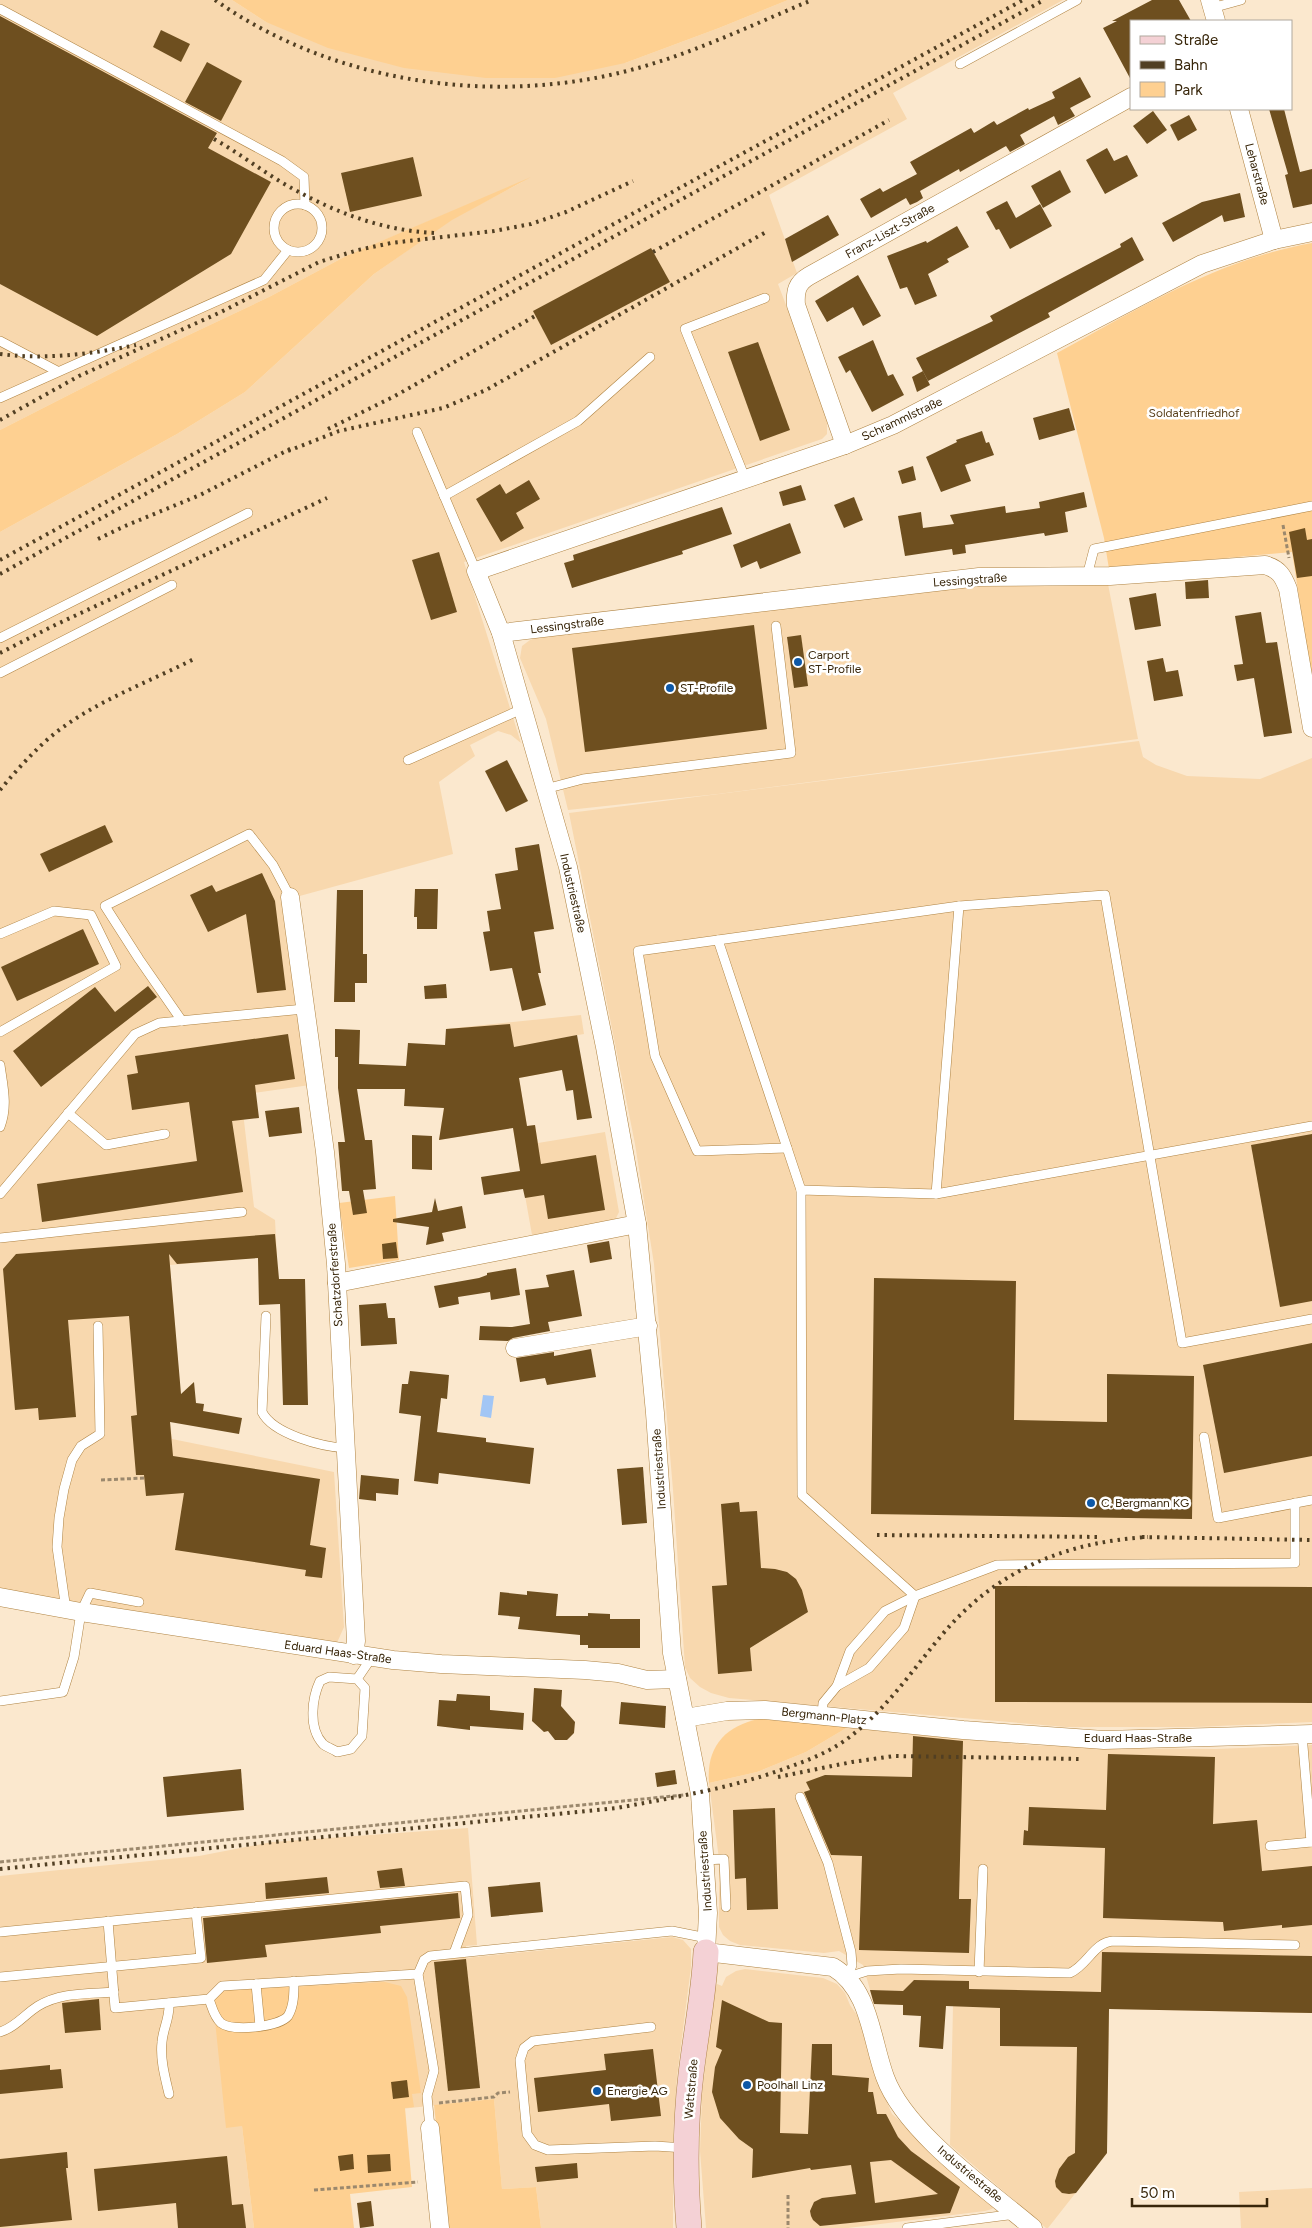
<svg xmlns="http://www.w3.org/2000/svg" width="1312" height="2228" font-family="Figtree,sans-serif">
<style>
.built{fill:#f8d8ae}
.green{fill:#fed091}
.water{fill:#a2c6f5}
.building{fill:#6e4f1f;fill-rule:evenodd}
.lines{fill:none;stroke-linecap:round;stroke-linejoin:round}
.lane-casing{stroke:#af8342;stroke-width:10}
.street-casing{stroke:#af8342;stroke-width:19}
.secondary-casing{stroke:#af8342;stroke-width:26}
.path{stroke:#9b886d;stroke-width:3;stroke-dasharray:4 2.5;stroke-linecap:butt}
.lane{stroke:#fff;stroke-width:9}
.street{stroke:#fff;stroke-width:18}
.secondary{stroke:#f4d1d5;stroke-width:25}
.rail{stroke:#513f23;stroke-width:4;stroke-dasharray:2.5 5;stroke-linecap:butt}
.poi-dot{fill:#0d58a7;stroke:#fff;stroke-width:2}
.labels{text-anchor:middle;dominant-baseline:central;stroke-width:5;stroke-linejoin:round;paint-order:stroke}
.street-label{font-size:12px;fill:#38260a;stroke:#fff}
.park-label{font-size:12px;fill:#583f1a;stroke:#fff}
.poi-label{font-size:12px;fill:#38260a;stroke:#fff;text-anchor:start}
</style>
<rect width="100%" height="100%" fill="#fbe8ce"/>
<!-- built -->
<g class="built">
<polygon points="0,0 232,0 266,22 625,63 719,28 788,0 1063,0 893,93 907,119 769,195 797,273 778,284 827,413 827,434 822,439 464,562 521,743 511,735 498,731 470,745 475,756 439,782 453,854 285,900 297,997 300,1040 310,1085 241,1095 254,1207 275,1220 277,1256 170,1265 182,1412 169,1413 172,1439 334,1472 344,1627 336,1645 0,1590 0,532 177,434 245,392 374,274 452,219 524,181 346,256 269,297 159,349 0,430"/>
<polygon points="1108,584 1138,739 718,794 568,810 546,719 520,658 522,646 530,640 546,634 965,587"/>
<polygon points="1139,741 1143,757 1156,765 1187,776 1260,779 1312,758 1312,1722 1194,1727 1066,1727 729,1698 711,1693 700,1687 690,1678 685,1667 673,1490 654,1264 635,1144 569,813"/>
<polygon points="581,1015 584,1034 545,1041 551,1072 519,1078 527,1126 535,1125 538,1143 605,1132 619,1212 615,1220 532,1235 513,1128 439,1140 446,1095 446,1029"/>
<polygon points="848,1727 897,1733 1030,1745 1103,1748 1216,1749 1312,1745 1312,2013 1109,2009 1107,2153 1048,2228 1046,2228 950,2145 953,2006 874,2004 863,1965 839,1951 824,1953 740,1945 730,1941 723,1935 719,1927 719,1859 709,1783 757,1772 806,1752"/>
<polygon points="468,1828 477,1945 466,1946 466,1958 672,1937 683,1940 691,1949 691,1967 677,2076 673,2133 673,2228 541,2228 536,2187 502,2189 494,2099 242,2126 254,2228 0,2228 0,1876 199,1856 272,1842"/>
<polygon points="745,1969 823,1978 837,1984 845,1993 850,2005 859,2018 879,2084 892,2114 996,2205 992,2209 985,2211 848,2228 706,2228 700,2151 702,2095 714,1990 717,1984 722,1986 726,1977 736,1971"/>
<polygon points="1312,2188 1312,2228 1241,2228 1239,2192"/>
</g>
<!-- green -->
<g class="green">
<polygon points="232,0 788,0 719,28 625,63 555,78 486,78 404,68 328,48 266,22"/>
<polygon points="531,177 452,220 374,274 245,392 177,434 0,532 0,430 159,349 269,297 346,256"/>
<path d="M1312,243V680L1292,552L1109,569L1104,538L1057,353C1140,308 1217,260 1312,243Z"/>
<polygon points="395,1196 399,1260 349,1268 339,1203"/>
<path d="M759,1719L848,1727L806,1752L757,1772L709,1783C706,1747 725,1726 759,1719Z"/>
<polygon points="385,1982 401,1986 407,1997 421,2093 412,2094 414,2107 405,2108 412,2187 350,2194 354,2228 254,2228 242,2126 226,2128 212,1991"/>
<polygon points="494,2099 502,2189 536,2187 541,2228 447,2228 434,2105"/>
</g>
<!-- water -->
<polygon class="water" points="483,1395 494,1396 491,1418 480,1416"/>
<!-- building -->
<g class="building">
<polygon points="1152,0 1179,0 1191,21 1131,21 1131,80 1103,28 1117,21 1112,21"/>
<polygon points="0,16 217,133 208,148 271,182 231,254 97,336 0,284"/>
<polygon points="161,30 190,44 181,62 153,47"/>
<polygon points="207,62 242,81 221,121 185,102"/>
<polygon points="1080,77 1091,97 1070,108 1075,116 1058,125 1054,116 1020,135 1025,144 1010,152 1006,146 960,172 959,169 920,191 923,198 917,202 910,205 906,198 871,218 860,199 880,188 883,192 917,174 910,162 971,128 974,133 994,121 997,125 1028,108 1029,110 1055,98 1052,92"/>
<polygon points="1269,109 1284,109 1300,172 1312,169 1312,204 1293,208 1285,175 1288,174"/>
<polygon points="1153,111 1167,130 1147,144 1133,126"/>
<polygon points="1189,115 1197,130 1178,141 1170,125"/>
<polygon points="1107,148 1114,161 1127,155 1138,176 1105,194 1086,160"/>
<polygon points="413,157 422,196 350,212 341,173"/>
<polygon points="1060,170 1071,192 1043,208 1031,186"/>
<polygon points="1240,193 1245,217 1224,222 1222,215 1173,242 1162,223 1202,202"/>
<polygon points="1007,201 1016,218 1040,204 1052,226 1010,249 999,229 996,230 986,212"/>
<polygon points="828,215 839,235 792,262 785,239"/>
<polygon points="957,226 969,247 947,259 949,262 928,274 937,296 915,305 907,287 900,289 887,256 926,241 927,243"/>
<polygon points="1132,237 1144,260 1048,313 1050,317 928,381 916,358 993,321 990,316 1121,247 1120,244"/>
<polygon points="651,248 670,282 551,345 533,311"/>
<polygon points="858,275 881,316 863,326 853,307 827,322 815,301"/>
<polygon points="873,340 888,376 893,374 904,395 872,412 850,370 846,373 838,357"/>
<polygon points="758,342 790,430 760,441 728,352"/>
<polygon points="923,371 930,385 917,392 912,377"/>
<polygon points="1069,408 1075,430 1039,440 1033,418"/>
<polygon points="982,431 986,443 989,442 994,455 965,465 971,481 941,492 926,457 957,442 956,440"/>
<polygon points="913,466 916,480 902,484 898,471"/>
<polygon points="529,480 540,499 516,513 524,528 501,542 476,499 500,484 506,494"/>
<polygon points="801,485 806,500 783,506 779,492"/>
<polygon points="1084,492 1087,507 1065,512 1068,532 1045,536 1044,533 965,545 966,553 953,555 952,549 905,556 898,516 921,512 923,528 954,524 950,515 1005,506 1006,513 1040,508 1039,502"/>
<polygon points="854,497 863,520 844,528 834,505"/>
<polygon points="722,507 732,534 682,551 683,554 572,588 564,563 574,560 573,555"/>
<polygon points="790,523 801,553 760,569 757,561 741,568 733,545"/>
<polygon points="1305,528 1307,540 1312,539 1312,576 1297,578 1289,532"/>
<polygon points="439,552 457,612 431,620 412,560"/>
<polygon points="1208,580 1209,598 1186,599 1185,582"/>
<polygon points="1156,593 1161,626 1135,630 1129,598"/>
<polygon points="1261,612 1266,643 1277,642 1292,733 1264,737 1254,678 1237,681 1234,665 1243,664 1235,616"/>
<polygon points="754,625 767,729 585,752 572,648"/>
<polygon points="801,635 808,686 794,688 787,637"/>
<polygon points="1163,658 1166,672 1178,670 1183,696 1154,701 1147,661"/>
<polygon points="507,760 528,801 506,812 485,771"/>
<polygon points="105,825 113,842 49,872 40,854"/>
<polygon points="539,844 554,929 534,932 541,973 538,973 546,1005 522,1011 512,968 490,971 483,932 490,931 487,911 501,909 495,874 518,870 515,848"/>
<polygon points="262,873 275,901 286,990 257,993 246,914 208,932 190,895 212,885 216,892"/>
<polygon points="415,889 438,889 437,929 417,929 417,917 414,917"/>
<polygon points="337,890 363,890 363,954 367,954 367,983 355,983 355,1002 334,1002"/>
<polygon points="83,929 99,964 17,1001 1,967"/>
<polygon points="446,984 447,998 425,999 424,986"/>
<polygon points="148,986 157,997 41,1087 13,1051 95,987 115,1012"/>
<polygon points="510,1024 514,1047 577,1035 592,1118 577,1120 573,1090 566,1091 562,1070 519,1078 527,1126 535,1125 541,1164 596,1155 605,1210 548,1219 544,1195 525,1198 523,1189 484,1195 481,1177 520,1171 513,1128 439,1140 444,1108 404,1106 405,1089 357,1089 365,1140 372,1140 376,1189 363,1190 367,1213 353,1215 349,1191 342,1191 338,1142 345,1142 338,1088 338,1057 335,1057 335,1029 360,1030 359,1064 406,1066 408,1043 445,1045 446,1029"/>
<polygon points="288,1034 295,1079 255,1085 259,1118 232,1121 243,1192 42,1222 37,1184 197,1161 189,1102 132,1110 127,1075 138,1073 135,1056"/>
<polygon points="299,1107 302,1133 269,1137 265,1111"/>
<polygon points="1312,1134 1312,1301 1280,1307 1251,1145"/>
<polygon points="412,1135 432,1136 432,1170 412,1169"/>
<polygon points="435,1198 438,1211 462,1206 466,1228 442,1233 444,1241 426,1245 429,1227 393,1222 393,1219 432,1212"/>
<polygon points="275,1234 279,1279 305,1279 308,1405 283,1405 280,1304 259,1305 258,1258 177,1264 169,1254 181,1394 194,1382 196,1403 204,1404 203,1411 242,1418 239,1434 170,1422 173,1456 320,1479 310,1545 326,1548 322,1578 305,1576 306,1570 175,1550 184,1493 146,1496 144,1475 136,1475 131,1416 137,1415 129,1316 68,1320 76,1417 39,1420 38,1408 15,1410 3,1269 16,1254"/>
<polygon points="609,1241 612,1259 590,1263 587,1245"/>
<polygon points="396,1242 398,1258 383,1259 382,1244"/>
<polygon points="516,1268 520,1295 491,1300 490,1292 458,1297 459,1304 439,1308 434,1286 479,1278 487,1275 487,1273"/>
<polygon points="574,1270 582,1316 548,1322 550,1331 513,1338 508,1341 479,1340 480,1326 512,1327 530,1324 525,1290 549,1287 546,1275"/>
<polygon points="874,1278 1016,1281 1014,1420 1107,1422 1107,1374 1194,1376 1192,1519 871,1514"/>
<polygon points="386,1303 388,1318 395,1318 397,1344 361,1346 359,1305"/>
<polygon points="1312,1343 1312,1456 1224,1473 1203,1365"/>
<polygon points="591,1349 596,1377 547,1385 545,1378 520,1382 516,1358 554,1352 554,1356"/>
<polygon points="410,1371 449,1375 447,1399 441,1398 437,1432 486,1438 486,1442 534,1448 530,1484 439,1473 438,1484 414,1481 421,1416 399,1413 402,1384 408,1384"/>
<polygon points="643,1467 647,1523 622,1525 617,1469"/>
<polygon points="361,1475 399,1479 398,1495 376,1493 376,1501 359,1499"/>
<polygon points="739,1502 740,1512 757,1511 761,1568 775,1569 787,1572 796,1579 802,1590 808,1612 750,1648 752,1671 718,1674 712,1586 727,1585 721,1504"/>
<polygon points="995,1586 1312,1587 1312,1703 995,1702"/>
<polygon points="527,1591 558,1594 556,1616 588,1616 588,1613 610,1614 610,1619 640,1619 640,1648 588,1648 588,1645 580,1645 580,1635 518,1629 520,1617 498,1615 500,1592 527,1595"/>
<polygon points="534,1688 562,1690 561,1706 575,1722 574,1733 567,1740 555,1740 548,1731 544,1732 532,1721"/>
<polygon points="457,1694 490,1696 490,1710 524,1713 523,1730 470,1726 470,1730 437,1726 439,1700 456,1701"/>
<polygon points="621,1702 666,1706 665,1728 619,1724"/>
<polygon points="913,1736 963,1741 959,1899 971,1899 969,1953 859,1950 862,1856 831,1855 804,1792 810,1790 806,1782 825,1775 912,1777"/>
<polygon points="1108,1754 1215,1757 1213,1824 1257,1820 1262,1871 1312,1866 1312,1925 1282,1928 1282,1925 1224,1931 1223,1922 1103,1918 1105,1848 1023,1845 1024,1830 1028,1831 1029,1807 1106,1810"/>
<polygon points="241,1769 244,1810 167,1817 163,1777"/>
<polygon points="675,1770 677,1784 657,1787 655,1773"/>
<polygon points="775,1808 778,1909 747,1910 746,1878 735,1879 733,1810"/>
<polygon points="402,1868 405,1886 380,1888 377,1871"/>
<polygon points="327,1877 329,1893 266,1899 265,1883"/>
<polygon points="540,1882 543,1912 491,1917 488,1887"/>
<polygon points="458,1893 460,1918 380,1926 381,1933 265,1945 267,1957 207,1963 203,1918"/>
<polygon points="1102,1952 1312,1956 1312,2013 1109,2009 1107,2153 1076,2193 1069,2194 1062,2193 1056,2187 1055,2181 1059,2169 1068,2157 1075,2153 1077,2047 1000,2046 1000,2008 946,2006 943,2049 919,2047 921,2016 903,2015 903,2005 874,2004 870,1990 903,1991 914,1980 969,1981 969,1989 1101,1992"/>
<polygon points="466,1959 480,2088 448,2091 434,1962"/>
<polygon points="99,1999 101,2030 65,2033 62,2003"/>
<path d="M722,2000L769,2022L782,2023L780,2133L808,2134L812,2044H832V2075L869,2078L868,2092H873L877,2114H886L898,2137L911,2151L960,2187L950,2213L820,2226L813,2220L811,2216L810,2211L814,2202L822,2198L856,2194L851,2165L811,2170L810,2168L752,2178L753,2149L739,2139L720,2118L712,2092L715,2067L722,2050L716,2047ZM891,2160L938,2194L875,2203L870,2162Z"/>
<polygon points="653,2049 661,2116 611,2121 609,2104 538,2112 534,2078 606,2070 604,2054"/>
<polygon points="50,2065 50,2070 61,2069 63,2088 0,2094 0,2070"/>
<polygon points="407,2080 409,2097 393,2099 391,2082"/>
<polygon points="67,2152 68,2168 66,2168 72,2220 0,2227 0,2159"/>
<polygon points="353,2154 354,2169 340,2171 338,2156"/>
<polygon points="390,2154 391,2171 368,2173 367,2155"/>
<polygon points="227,2156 232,2205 243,2204 246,2228 178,2228 176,2203 98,2211 94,2169"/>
<polygon points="577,2163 578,2178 537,2182 535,2167"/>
<polygon points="371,2201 374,2226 360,2228 357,2203"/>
</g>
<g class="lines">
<!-- lane casing -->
<g class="lane-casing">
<g id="lane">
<polyline points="1212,8 1241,0"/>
<polyline points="0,9 282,161 304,177 305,205"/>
<polyline points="960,64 1077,0"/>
<circle cx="298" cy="228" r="24"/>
<polyline points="0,341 57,371"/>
<polyline points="0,398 264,280 288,250"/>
<polyline points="417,432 476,571"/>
<polyline points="745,478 685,329 765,298"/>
<polyline points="444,496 578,421 650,357"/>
<polyline points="1087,576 1094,549 1312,506"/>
<polyline points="0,638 248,513"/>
<polyline points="0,673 172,585"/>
<polyline points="408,760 522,709"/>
<polyline points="545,789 583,779 791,753 776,626"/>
<polyline points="0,934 54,911 91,915 116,966 0,1032"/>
<polyline points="718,940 638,951 655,1056 697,1151 787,1148"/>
<polyline points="182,1021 139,959 105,906 249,834 273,865 290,897"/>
<path d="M0,1065C3,1087 8,1106 0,1127"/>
<polyline points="68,1113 106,1145 165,1134"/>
<polyline points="801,1190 718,940 959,906 1105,895 1182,1343 1312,1319"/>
<polyline points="0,1194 135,1034 159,1023 304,1009"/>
<polyline points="936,1194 959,906"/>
<polyline points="0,1238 242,1212"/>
<path d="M266,1316L262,1412C273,1434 322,1447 346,1448"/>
<polyline points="1204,1437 1218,1518 1312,1500"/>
<polyline points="1295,1503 1295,1563 997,1565 915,1596 802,1495 801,1190 936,1194 1312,1126"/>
<polyline points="66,1610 57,1547 59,1518 64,1489 72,1460 81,1446 100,1434 98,1326"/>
<path d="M357,1679L329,1677L320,1681C312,1698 308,1728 323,1744C326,1747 333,1749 337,1752L351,1749L362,1736L365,1688L357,1679L372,1657"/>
<polyline points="837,1686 869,1668 904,1628 915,1596"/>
<polyline points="0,1701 63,1692 74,1657 81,1612 90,1593 139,1602"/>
<polyline points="822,1715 823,1703 837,1686 850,1651 885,1611 915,1596"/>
<polyline points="1302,1734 1311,1842"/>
<polyline points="800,1797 828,1863 851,1952 852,1965 848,1977"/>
<polyline points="1270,1846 1312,1842"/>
<polyline points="704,1860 724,1859 726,1907"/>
<polyline points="108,1921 115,2008 209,1999 222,1986 418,1974"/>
<polyline points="0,1932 465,1886 468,1915 454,1953"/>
<polyline points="979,1972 983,1869"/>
<polyline points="0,1977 201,1958 196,1912"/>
<path d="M848,1977L867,1971L901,1969L1070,1973C1088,1965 1093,1943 1113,1941L1295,1945"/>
<polyline points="256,1984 260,2026"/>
<path d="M209,1999C212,2007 214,2017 221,2023C232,2032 279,2027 288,2016C294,2006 294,1993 294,1981"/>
<polyline points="651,2027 533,2041 524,2048 520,2060 527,2134 535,2145 548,2150 655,2146 685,2148"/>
<path d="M0,2032C16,2027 25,2014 38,2006C61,1992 88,1994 114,1992"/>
<path d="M169,2094C165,2077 160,2059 162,2042C163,2028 170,2018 169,2003"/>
<polyline points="430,2128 427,2096 434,2071 418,1974 424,1960 430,1956 672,1931 707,1938"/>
<polyline points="907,2228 1016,2214"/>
</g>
</g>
<!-- street casing -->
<g class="street-casing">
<g id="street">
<polyline points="1210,0 1216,21"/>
<polyline points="1239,109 1274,240"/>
<path d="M845,445L796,305C795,291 797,283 809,276L1131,97"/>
<path d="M501,633L979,577L1110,576L1265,565C1279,569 1283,576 1288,589L1312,728"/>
<polyline points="290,897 325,1152 336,1264 356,1641 354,1655"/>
<polyline points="337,1283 637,1224"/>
<polyline points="515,1348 648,1326"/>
<polyline points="0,1597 81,1612 393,1660 441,1664 585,1670 618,1673 647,1680 677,1679"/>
<polyline points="685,1718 727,1711 765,1710 963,1730 1104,1740 1312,1734"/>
<polyline points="430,2128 440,2228"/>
<path d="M1033,2228C988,2190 905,2132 885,2077C871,2039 870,1989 833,1967L706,1952L708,1913L700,1794L672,1653L655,1413L637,1224L605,1047L568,867L501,633L476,571L845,445L893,425L1202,264L1274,240L1312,232"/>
</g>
</g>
<!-- secondary casing -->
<g class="secondary-casing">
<path id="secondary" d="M689,2228C685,2178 685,2124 691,2074C696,2033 704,1993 706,1952"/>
</g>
<!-- path -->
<g class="path">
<polyline points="1283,525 1289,558"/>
<polyline points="101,1480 145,1478"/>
<polyline points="0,1862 684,1795"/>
<polyline points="439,2103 494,2097 498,2093 510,2092"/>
<polyline points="314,2190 418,2182"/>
<polyline points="788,2195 788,2228"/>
</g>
<!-- lane -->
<use href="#lane" class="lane"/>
<!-- street -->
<use href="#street" class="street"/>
<!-- secondary -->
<use href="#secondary" class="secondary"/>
<!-- rail -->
<g class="rail">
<path d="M215,0C327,79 477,104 610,75C680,60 747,27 812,0"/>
<path d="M214,139C237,152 258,168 281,182C329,210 380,231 436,233"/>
<polyline points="653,252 889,120"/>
<path d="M0,354C45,360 92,354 136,345"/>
<polyline points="0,420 79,376 221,312 319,262 358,250 391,243 494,231 531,224 566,212 633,181"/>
<polyline points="328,429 395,396 535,316"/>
<polyline points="288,451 339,431 443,408 486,390 766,232"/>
<polyline points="98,539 125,526 200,495 292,448"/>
<polyline points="0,560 1023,0"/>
<polyline points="0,574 1044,0"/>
<polyline points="0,653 53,626 327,498"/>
<path d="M0,790C15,772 30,755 48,739C90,703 147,683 196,658"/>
<polyline points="877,1535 1102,1537"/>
<polyline points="1142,1537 1312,1540"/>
<polyline points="778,1777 852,1762 894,1756 1082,1759"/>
<path d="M0,1869L617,1808C676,1797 733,1788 789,1767C809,1760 829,1752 847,1739C885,1711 911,1672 941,1636C995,1571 1064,1542 1148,1537"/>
</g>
</g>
<!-- markers -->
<g class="poi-dot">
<circle cx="798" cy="662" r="5"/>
<circle cx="670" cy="688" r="5"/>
<circle cx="1091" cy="1503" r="5"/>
<circle cx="747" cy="2085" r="5"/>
<circle cx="597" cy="2091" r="5"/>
</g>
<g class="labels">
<!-- street labels -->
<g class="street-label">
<text transform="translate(1257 174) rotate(75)">Leharstraße</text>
<text transform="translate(890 231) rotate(-29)">Franz-Liszt-Straße</text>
<text transform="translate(902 419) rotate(-25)">Schrammlstraße</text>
<text transform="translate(970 580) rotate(-4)">Lessingstraße</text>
<text transform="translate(567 625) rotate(-7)">Lessingstraße</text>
<text transform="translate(573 893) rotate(77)">Industriestraße</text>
<text transform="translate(335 1275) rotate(-94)">Schatzdorferstraße</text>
<text transform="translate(659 1469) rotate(-94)">Industriestraße</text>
<text transform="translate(338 1652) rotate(8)">Eduard Haas-Straße</text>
<text transform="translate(824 1716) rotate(6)">Bergmann-Platz</text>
<text x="1138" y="1738">Eduard Haas-Straße</text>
<text transform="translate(705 1871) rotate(-94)">Industriestraße</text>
<text transform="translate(691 2089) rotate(-85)">Wattstraße</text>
<text transform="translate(970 2174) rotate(40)">Industriestraße</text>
</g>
<!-- park labels -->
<g class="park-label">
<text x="1194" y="413">Soldatenfriedhof</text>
</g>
<!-- poi labels -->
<g class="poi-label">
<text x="808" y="655">Carport<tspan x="808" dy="14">ST-Profile</tspan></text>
<text x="680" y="688">ST-Profile</text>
<text x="1101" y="1503">C. Bergmann KG</text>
<text x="757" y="2085">Poolhall Linz</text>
<text x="607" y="2091">Energie AG</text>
</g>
</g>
<!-- legend -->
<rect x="1130" y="20" width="162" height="90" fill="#ffffff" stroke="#afa89d"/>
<rect x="1140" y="36" width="25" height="8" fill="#f4d1d5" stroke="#afa89d"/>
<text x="1174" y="45" font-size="15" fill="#38260a">Straße</text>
<rect x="1140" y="61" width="25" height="8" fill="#513f23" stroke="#afa89d"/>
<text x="1174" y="70" font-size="15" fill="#38260a">Bahn</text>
<rect x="1140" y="82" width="25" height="15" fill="#fed091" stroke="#afa89d"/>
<text x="1174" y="95" font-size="15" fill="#38260a">Park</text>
<!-- scale -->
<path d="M1132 2198v8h135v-8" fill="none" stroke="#38260a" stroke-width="2.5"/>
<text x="1140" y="2198" font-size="15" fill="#38260a" stroke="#ffffff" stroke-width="4" paint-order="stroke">50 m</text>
</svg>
